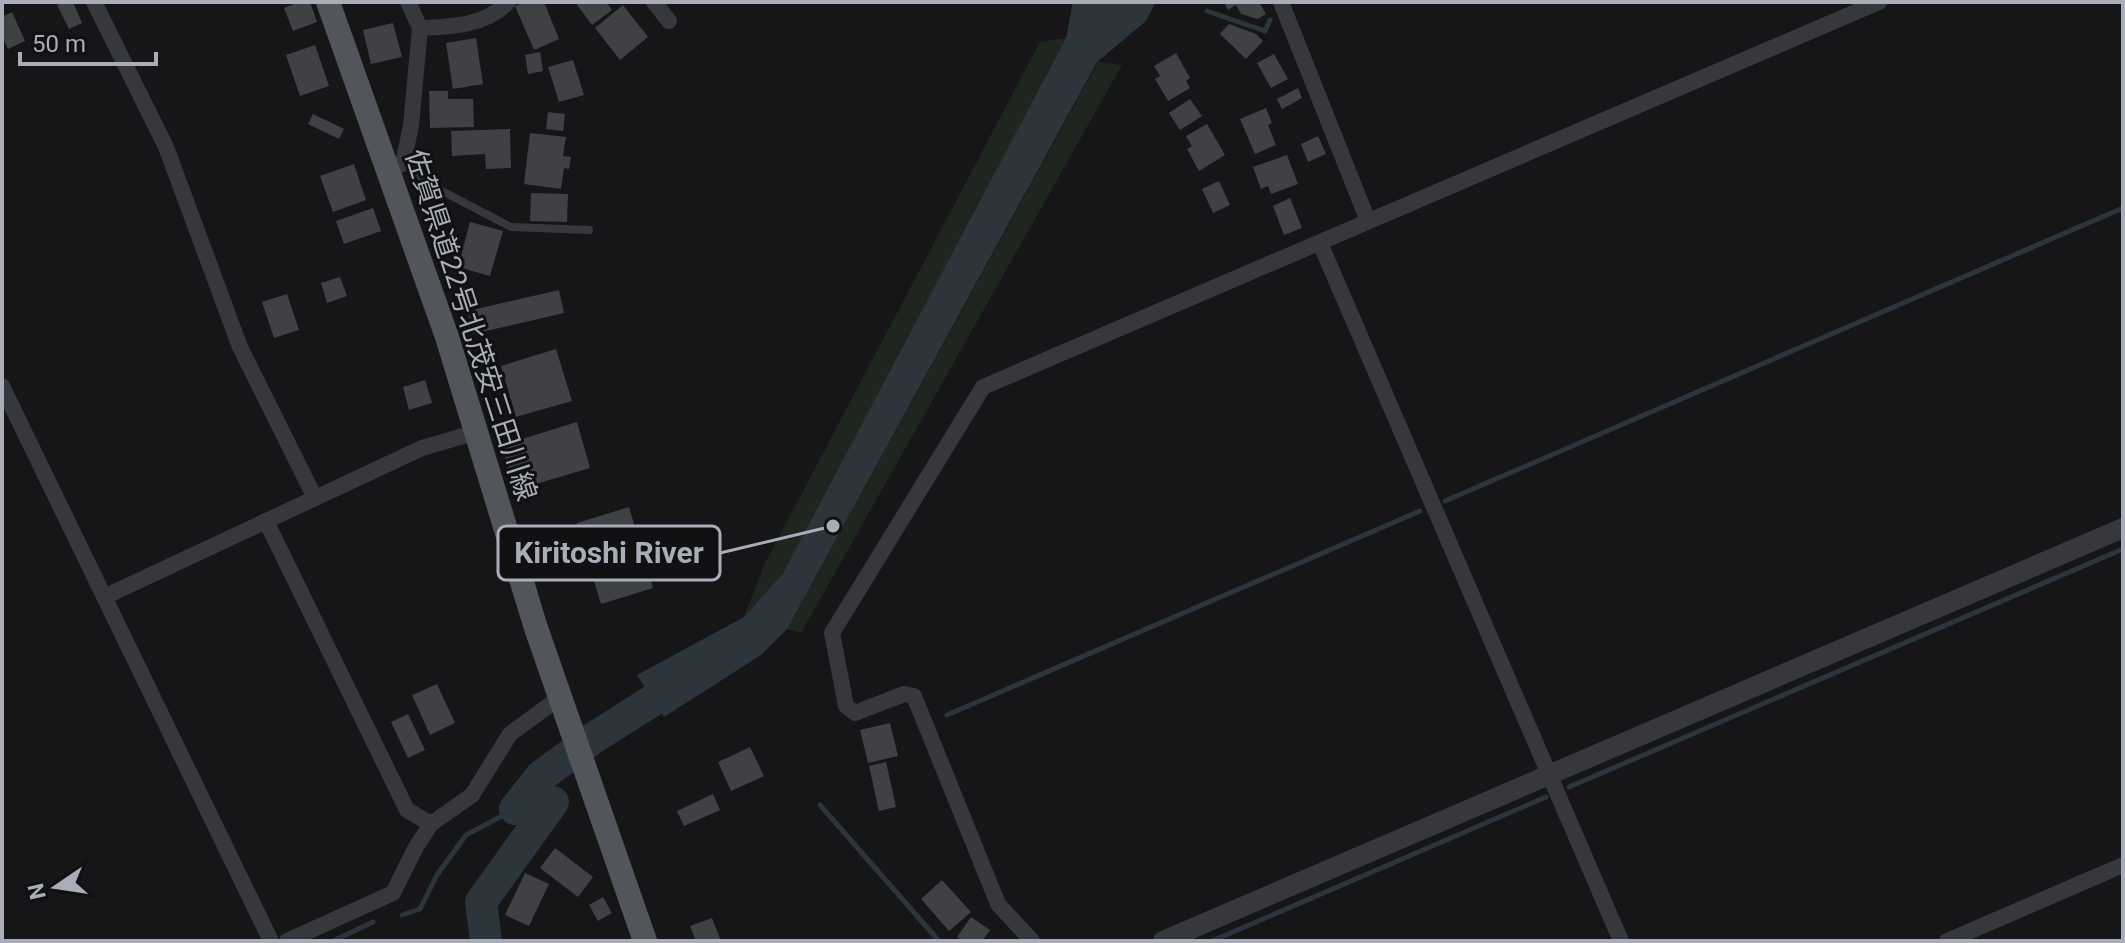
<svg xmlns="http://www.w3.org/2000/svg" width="2125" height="943" font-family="Roboto,'Noto Sans JP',sans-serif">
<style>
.green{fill:#1e261f}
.water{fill:#2c353c}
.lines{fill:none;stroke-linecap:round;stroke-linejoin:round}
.stream{stroke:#2c353c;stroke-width:5}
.river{stroke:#2c353c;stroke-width:32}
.building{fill:#404145}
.service{stroke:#37383d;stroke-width:8}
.minor{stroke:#37383d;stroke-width:16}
.tertiary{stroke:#37383d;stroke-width:20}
.primary{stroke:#53555c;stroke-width:24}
.labels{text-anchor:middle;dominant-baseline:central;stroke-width:6;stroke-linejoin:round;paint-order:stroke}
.street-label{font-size:28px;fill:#a8adb8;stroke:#111113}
.leader{fill:none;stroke:#a8adb8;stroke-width:3}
.callout-dot{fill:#a8adb8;stroke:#111113;stroke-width:3}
.callout{fill:#111113;stroke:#a8adb8;stroke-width:3}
.callout-label{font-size:30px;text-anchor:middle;font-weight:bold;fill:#a8adb8}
</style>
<rect width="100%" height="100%" fill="#161618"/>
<!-- green -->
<g class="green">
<polygon points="1066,38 783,573 744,617 764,565 1040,42"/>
<polygon points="1098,62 1122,65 801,633 787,629"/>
</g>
<!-- water -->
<polygon class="water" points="1073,2 1156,2 1146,21 1097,62 787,629 761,655 664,717 637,675 744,617 783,573 1066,38"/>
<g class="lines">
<!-- stream -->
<g class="stream">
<polyline points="1207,11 1265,31 1270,20"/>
<polyline points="1445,501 2123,208"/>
<polyline points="947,715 1420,511"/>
<polyline points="1569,787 2123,549"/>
<polyline points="820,805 939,941"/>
<polyline points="402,915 420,909 437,875 466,835 515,809"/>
<polyline points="333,941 373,922"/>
<polyline points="1212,941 1546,797"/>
</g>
<!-- river -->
<polyline class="river" points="486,941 481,902 553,802 515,809 541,776 592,739 688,678"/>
</g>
<!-- building -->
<g class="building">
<polygon points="63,2 73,2 82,23 69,29 57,5"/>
<polygon points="300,2 310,2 317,22 293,31 284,8"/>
<polygon points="525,2 544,2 559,39 534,50 515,6"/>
<polygon points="575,2 606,2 612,10 592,25"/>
<polygon points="1224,2 1259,2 1266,14 1258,19 1241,14 1236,5 1228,10"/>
<polygon points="623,5 648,37 620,60 595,28"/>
<polygon points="12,12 25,41 8,49 2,36 2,17"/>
<polygon points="393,23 402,57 371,64 363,30"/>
<polygon points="1229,24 1256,34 1263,41 1246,59 1220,34"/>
<polygon points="476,38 483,84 453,89 446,43"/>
<polygon points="315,45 329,86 300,96 286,55"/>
<polygon points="540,52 543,71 528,74 525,55"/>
<polygon points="1176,53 1190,78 1186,81 1190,88 1168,101 1155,79 1160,76 1154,66"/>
<polygon points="1274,54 1288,79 1271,88 1257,63"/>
<polygon points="573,60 584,95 559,102 548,67"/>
<polygon points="1298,88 1302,98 1282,109 1277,99"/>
<polygon points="429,91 448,91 448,99 473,99 474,127 430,128"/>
<polygon points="1190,99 1202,116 1180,130 1169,113"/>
<polygon points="1266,108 1272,123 1268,125 1276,145 1255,154 1240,119"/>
<polygon points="548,112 565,114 563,131 546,129"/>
<polygon points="313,114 344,129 339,139 308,124"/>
<polygon points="1207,124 1225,155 1199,171 1187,149 1192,146 1186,136"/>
<polygon points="510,129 511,168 486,169 485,154 452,156 451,131"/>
<polygon points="530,133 566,137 563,156 571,157 569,169 564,168 561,189 524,184"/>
<polygon points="1318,136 1326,154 1308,162 1301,144"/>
<polygon points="1287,155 1298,184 1271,194 1268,186 1261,189 1253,167"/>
<polygon points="354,164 366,200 333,212 320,176"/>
<polygon points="1219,181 1230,205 1213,213 1202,189"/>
<polygon points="531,193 568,194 567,222 530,221"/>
<polygon points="1290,198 1302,228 1284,235 1273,206"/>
<polygon points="373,208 381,231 344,244 336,221"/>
<polygon points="470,222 503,231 490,276 458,267"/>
<polygon points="340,277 347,296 327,303 321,283"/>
<polygon points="559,290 564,313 473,334 468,311"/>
<polygon points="287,294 299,330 274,338 262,302"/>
<polygon points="556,349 572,401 516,417 501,366"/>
<polygon points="425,380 432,403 409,410 403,387"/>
<polygon points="577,422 590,468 515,490 502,445"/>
<polygon points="629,507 653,588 601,604 577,523"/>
<polygon points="437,684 455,723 430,735 412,695"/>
<polygon points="408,714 425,750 408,758 391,722"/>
<polygon points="890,723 898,756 868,763 860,730"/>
<polygon points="750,747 764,776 731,791 718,762"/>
<polygon points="886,762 896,807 879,811 869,766"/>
<polygon points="713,794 720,810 684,826 677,811"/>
<polygon points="555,848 593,877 578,897 540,868"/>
<polygon points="525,873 549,884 529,926 505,915"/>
<polygon points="942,880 971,912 949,931 921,899"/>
<polygon points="603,897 612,913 598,921 589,905"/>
<polygon points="971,917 990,930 982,941 962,941 957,937"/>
<polygon points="712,918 721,941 696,941 690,926"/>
</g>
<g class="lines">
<!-- service -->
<polyline class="service" points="403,163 438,189 511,227 589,230"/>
<!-- minor -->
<g class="minor">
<polyline points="94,2 166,147 240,347 315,498"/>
<polyline points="654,2 669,21"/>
<polyline points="1281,2 1368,221"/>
<path d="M420,28C450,27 486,26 508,2"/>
<polyline points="389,171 403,163 411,126 420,28 408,2"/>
<polyline points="1320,243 1621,941"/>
<polyline points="2,386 271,941"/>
<polyline points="266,521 407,810 431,824"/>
<polyline points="104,597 422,448 477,432"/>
<polyline points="287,941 393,893 416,847 431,824 472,795 510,734 559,698"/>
<polyline points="1032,941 998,904 914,696 904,694 855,713 846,706 832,633 983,387 1879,2"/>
<polyline points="1947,941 2123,865"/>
</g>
<!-- tertiary -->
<polyline class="tertiary" points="1163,941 2123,528"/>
<!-- primary -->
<polyline class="primary" points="328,2 447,337 536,628 645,941"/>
</g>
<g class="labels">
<!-- street labels -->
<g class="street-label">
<text transform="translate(471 325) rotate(72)">佐賀県道22号北茂安三田川線</text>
</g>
</g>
<!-- callouts -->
<path class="leader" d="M833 526L720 553"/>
<circle class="callout-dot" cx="833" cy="526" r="8"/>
<rect class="callout" x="498" y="526" width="222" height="54" rx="8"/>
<g class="callout-label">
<text x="609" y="563">Kiritoshi River</text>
</g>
<!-- border -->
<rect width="2125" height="943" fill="none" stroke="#a8adb8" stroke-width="8"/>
<!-- north arrow -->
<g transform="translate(56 887) rotate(257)" stroke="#111113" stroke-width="6" paint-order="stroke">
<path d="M0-6L14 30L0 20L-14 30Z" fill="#a8adb8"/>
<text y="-12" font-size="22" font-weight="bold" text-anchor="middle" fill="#a8adb8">N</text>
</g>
<!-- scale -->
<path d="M20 52v12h136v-12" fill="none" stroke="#a8adb8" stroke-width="4"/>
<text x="32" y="52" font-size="24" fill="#a8adb8" stroke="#111113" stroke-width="6" paint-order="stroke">50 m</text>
</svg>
